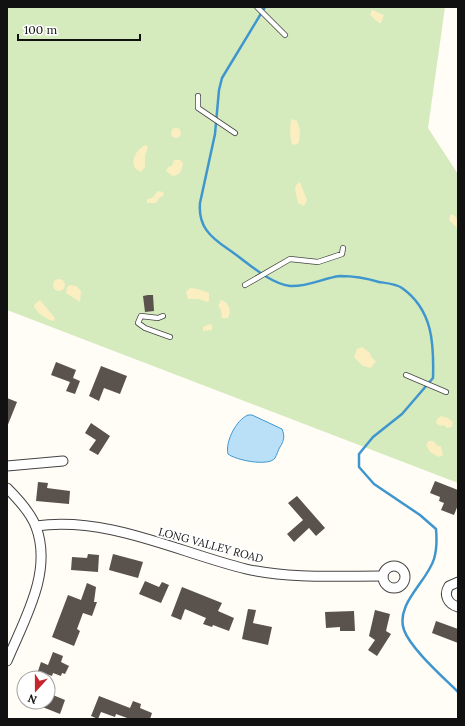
<svg xmlns="http://www.w3.org/2000/svg" width="465" height="726" font-family="Lora,serif">
<style>
.green{fill:#d5ebbd}
.sand{fill:#fbeec1}
.water{fill:#b9e0f7;stroke:#3f96cf}
.lines{fill:none;stroke-linecap:round;stroke-linejoin:round}
.stream{stroke:#3f96cf;stroke-width:2.5}
.building{fill:#5a524d}
.lane-casing{stroke:#444;stroke-width:6}
.street-casing{stroke:#444;stroke-width:11}
.lane{stroke:#fff;stroke-width:4.5}
.street{stroke:#fff;stroke-width:9}
.labels{text-anchor:middle;dominant-baseline:central;stroke-width:4;stroke-linejoin:round;paint-order:stroke}
.street-label{font-size:11px;fill:#111;stroke:#fff}
</style>
<rect width="100%" height="100%" fill="#fffdf5"/>
<!-- green -->
<polygon class="green" points="7,7 445,7 428,128 458,174 458,483 7,310"/>
<!-- sand -->
<g class="sand">
<polygon points="372,10 384,15 381,23 379,23 370,15"/>
<path d="M292,119L297,121L300,130L299,142L296,145L292,144C290,138 289,124 292,119Z"/>
<circle cx="176" cy="133" r="5"/>
<path d="M145,145L148,147L145,156V167L141,172L136,169C130,161 136,150 145,145Z"/>
<path d="M174,160H180L183,163C182,169 181,175 173,176L166,171L168,167L172,166Z"/>
<polygon points="300,182 307,200 304,206 298,203 295,189 296,185"/>
<polygon points="158,191 163,192 164,195 159,198 156,203 147,203 147,199 152,198"/>
<path d="M451,214C458,216 458,223 458,229L449,220Z"/>
<circle cx="59" cy="285" r="6"/>
<polygon points="70,285 76,286 81,291 80,302 66,293 67,287"/>
<path d="M190,288C197,288 203,291 209,293V301L208,302L199,299H188L186,292Z"/>
<path d="M40,300L55,318L54,321C47,320 35,312 34,305Z"/>
<path d="M221,300C229,302 232,311 228,318H222L221,310L218,306Z"/>
<polygon points="210,324 212,325 212,330 203,331 203,327"/>
<polygon points="362,347 370,353 371,357 376,361 371,368 363,366 354,357 357,349"/>
<polygon points="441,416 448,418 453,422 452,427 447,428 444,425 440,426 436,423 437,419"/>
<polygon points="429,441 433,441 438,446 441,446 443,455 439,457 430,452 426,445"/>
</g>
<!-- water -->
<path class="water" d="M248,415H252L282,429C285,436 284,441 280,447C278,450 277,455 275,458C269,467 235,460 228,454C225,442 236,420 248,415Z"/>
<g class="lines">
<!-- stream -->
<path class="stream" d="M265,7L222,78L219,90L215,134L200,203C198,226 210,237 228,249C246,261 268,283 290,286C308,287 323,278 340,276C354,276 366,278 379,282C386,283 397,284 402,288C433,310 434,344 433,378L402,414L373,437L359,454V467L374,484L420,515L436,529C437,540 437,549 434,559C427,582 395,604 404,630C411,649 443,677 458,692"/>
</g>
<!-- building -->
<g class="building">
<polygon points="148,295 153,295 154,311 145,312 143,296"/>
<polygon points="56,362 76,370 73,378 80,381 75,394 66,391 70,382 51,375"/>
<polygon points="101,366 127,376 120,394 104,388 99,401 89,396"/>
<polygon points="7,398 17,402 7,427"/>
<polygon points="91,423 110,436 98,455 89,450 96,440 85,433"/>
<polygon points="435,481 458,490 458,505 454,515 441,510 444,503 439,501 440,497 430,493"/>
<polygon points="38,482 48,483 47,488 70,491 69,504 36,501"/>
<polygon points="297,496 325,528 316,536 309,528 294,542 287,534 303,520 288,503"/>
<polygon points="88,554 99,555 98,572 71,570 72,557 87,558"/>
<polygon points="113,554 143,562 138,578 109,570"/>
<polygon points="145,581 159,587 162,582 169,585 161,603 139,594"/>
<polygon points="87,583 96,587 94,602 97,602 92,616 83,613 77,629 80,631 74,646 52,637 68,595 81,600"/>
<polygon points="182,587 222,603 218,611 234,618 229,631 213,625 212,627 203,624 206,618 185,609 181,620 171,616"/>
<polygon points="248,609 256,610 253,623 272,627 268,645 242,639"/>
<polygon points="375,610 390,614 386,631 391,634 377,656 368,650 375,640 369,636"/>
<polygon points="354,611 355,631 340,631 340,627 326,628 325,612"/>
<polygon points="436,621 458,629 458,643 432,633"/>
<polygon points="53,652 63,656 61,662 69,666 65,674 62,673 61,676 53,673 52,676 38,671 41,662 48,665"/>
<polygon points="48,693 65,700 60,714 30,702 48,702"/>
<polygon points="99,696 130,708 133,701 141,704 140,708 152,713 150,719 130,719 116,714 115,717 101,712 98,719 91,716"/>
</g>
<g class="lines">
<!-- lane casing -->
<g class="lane-casing">
<g id="lane">
<polyline points="257,7 285,35"/>
<polyline points="198,96 198,108 235,133"/>
<polyline points="245,285 290,259 318,262 342,254 343,248"/>
<polyline points="163,316 158,318 141,316 138,323 145,328 170,337"/>
<polyline points="406,375 446,392"/>
</g>
</g>
<!-- street casing -->
<g class="street-casing">
<g id="street">
<polyline points="7,466 63,461"/>
<path d="M7,488C17,498 31,513 36,527C53,572 24,620 7,661"/>
<path d="M36,526C108,516 177,552 246,569C290,579 338,576 383,576"/>
<circle cx="394" cy="577" r="11"/>
<path d="M458,582L449,586C443,595 448,604 458,607"/>
</g>
</g>
<!-- lane -->
<use href="#lane" class="lane"/>
<!-- street -->
<use href="#street" class="street"/>
</g>
<g class="labels">
<!-- street labels -->
<g class="street-label">
<text transform="translate(211 545) rotate(15)">LONG VALLEY ROAD</text>
</g>
</g>
<!-- border -->
<rect width="465" height="726" fill="none" stroke="#111111" stroke-width="16"/>
<!-- north arrow -->
<g transform="translate(36 690) rotate(201)"><circle r="19" fill="#ffffff" stroke="#a0a0a0"/>
<path d="M0-3L7 15L0 10L-7 15Z" fill="#c4262e"/>
<text y="-6" font-size="11" font-weight="bold" text-anchor="middle" fill="#111111">N</text>
</g>
<!-- scale -->
<path d="M18 34v6h122v-6" fill="none" stroke="#111111" stroke-width="2"/>
<text x="24" y="34" font-size="12" fill="#111111" stroke="#ffffff" stroke-width="3" paint-order="stroke">100 m</text>
</svg>
